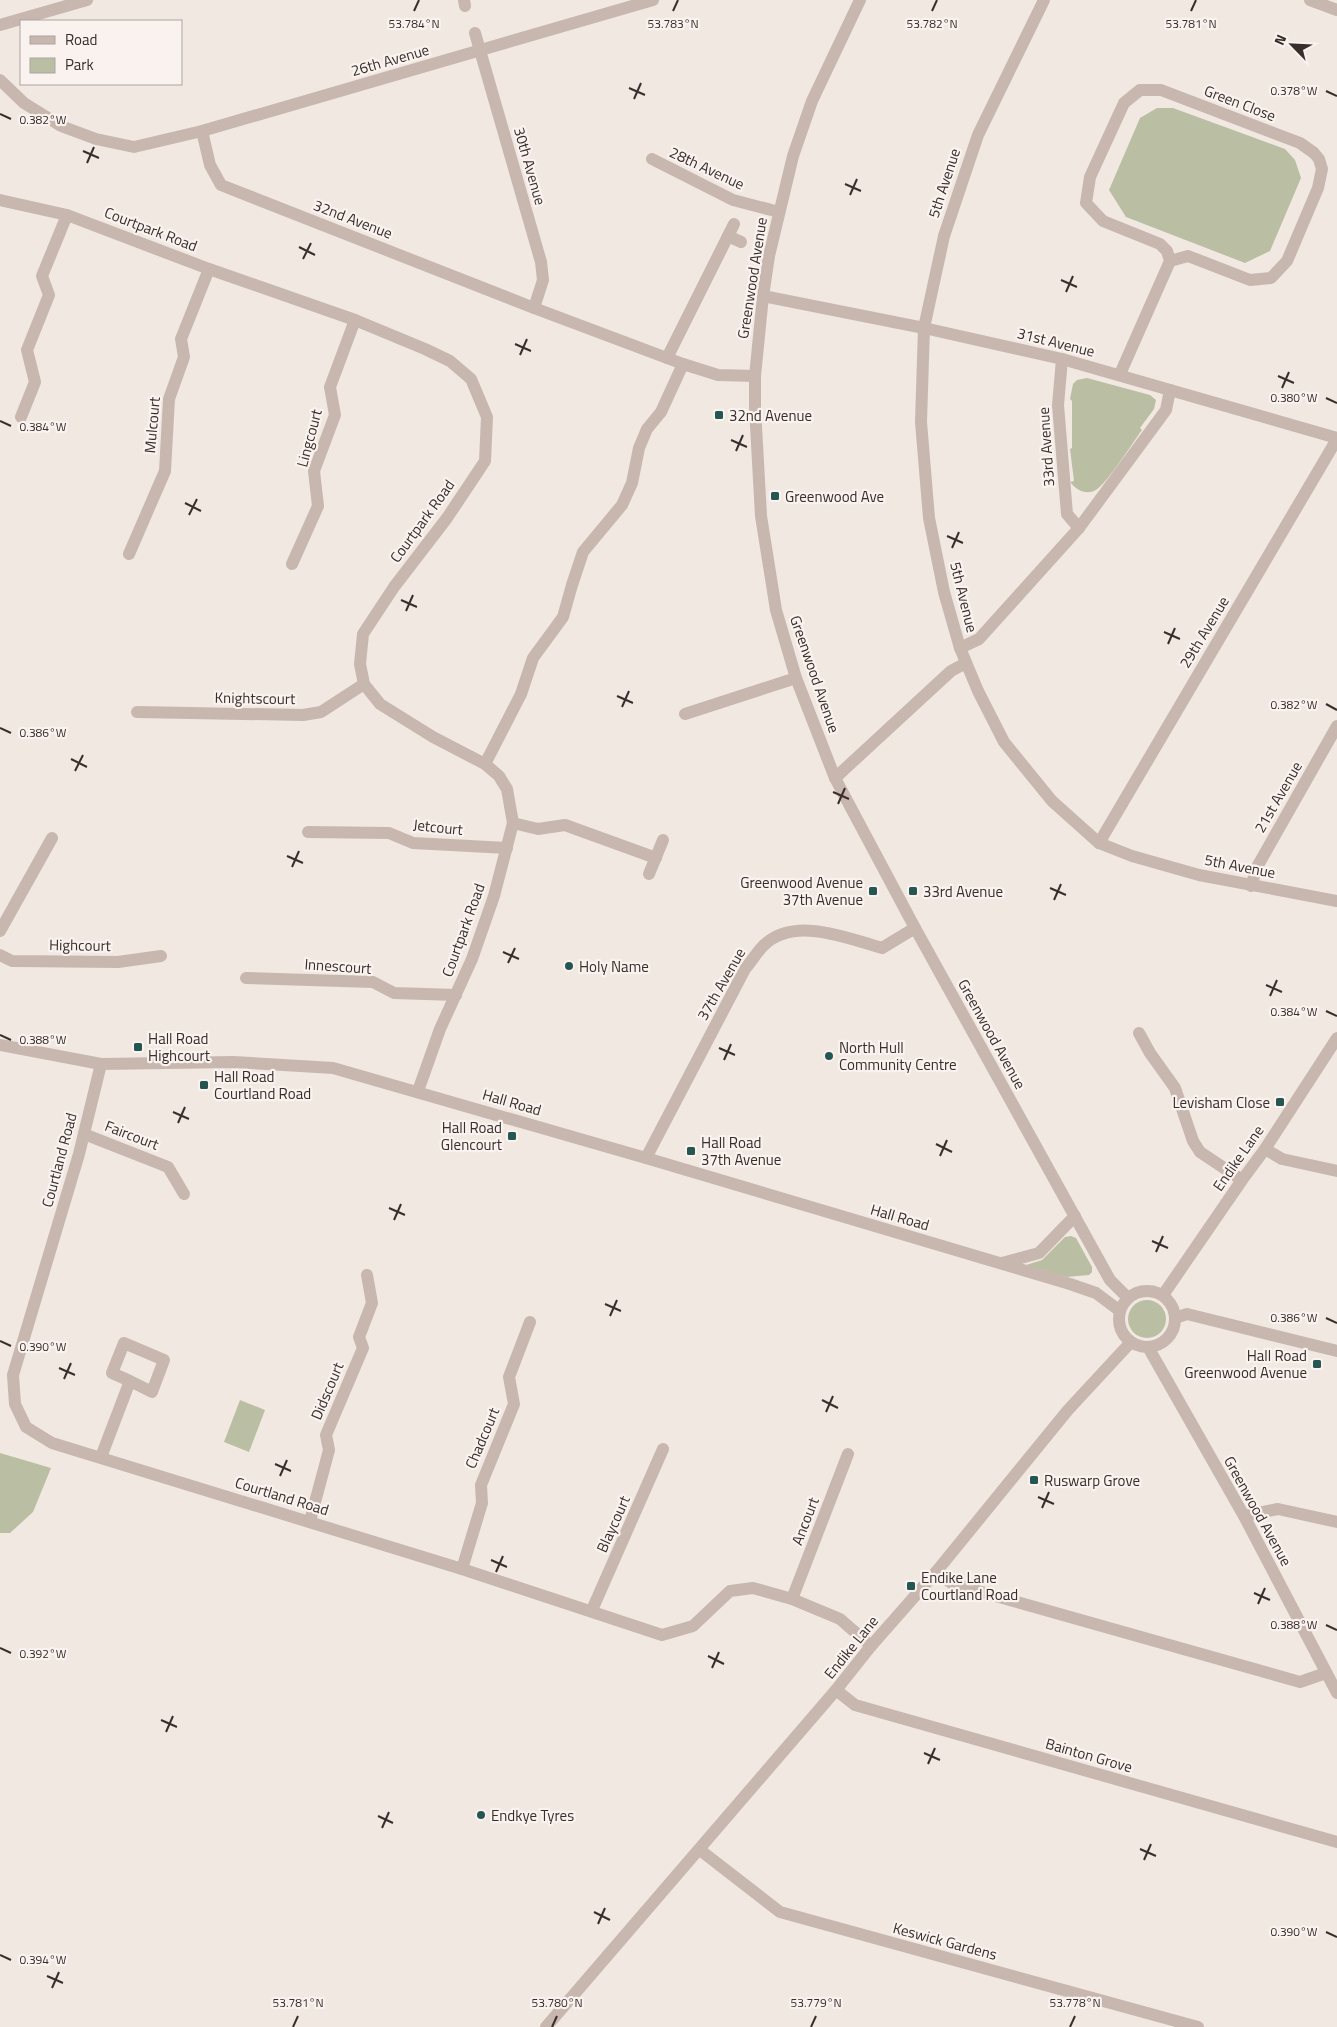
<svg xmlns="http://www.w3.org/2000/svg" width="1337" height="2027" font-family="'Titillium Web',sans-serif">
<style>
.green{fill:#babfa3}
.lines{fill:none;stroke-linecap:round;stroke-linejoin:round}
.minor{stroke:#c8b7af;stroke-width:12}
.tertiary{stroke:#c8b7af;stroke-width:12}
.ticks{fill:none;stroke:#382e2c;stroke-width:2}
.poi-dot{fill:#265651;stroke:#f9f2ee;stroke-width:2}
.labels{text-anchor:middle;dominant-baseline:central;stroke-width:4.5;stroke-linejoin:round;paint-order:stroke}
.street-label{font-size:15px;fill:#382e2c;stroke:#f9f2ee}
.poi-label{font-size:15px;fill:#382e2c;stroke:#f9f2ee;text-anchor:start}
.ticks-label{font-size:12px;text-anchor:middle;fill:#382e2c;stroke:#f9f2ee;stroke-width:4.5;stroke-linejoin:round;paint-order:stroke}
</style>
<rect width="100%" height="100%" fill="#f1e8e2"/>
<!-- green -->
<g class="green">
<polygon points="1157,108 1173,108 1285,149 1295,160 1301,178 1270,251 1245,263 1126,217 1109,190 1140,118"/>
<path d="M1087,378L1150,395L1156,400L1154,409L1140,428L1142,430C1133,442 1105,487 1094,491C1084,495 1076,489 1070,482L1074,481L1070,449L1072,448V401L1070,399L1073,384L1077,380Z"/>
<polygon points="1071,1236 1076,1238 1092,1267 1092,1272 1089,1275 1067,1277 1023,1266 1042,1260 1065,1237"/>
<circle cx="1147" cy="1319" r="19"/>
<polygon points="240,1400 265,1410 249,1452 224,1442"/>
<polygon points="0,1453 51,1468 33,1512 10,1533 0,1533"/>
</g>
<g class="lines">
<!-- minor -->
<g class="minor">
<polyline points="464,0 465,6"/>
<polyline points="1044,0 978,135 944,236 924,328 921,422 929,518 944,592 960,648 978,691 1004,742 1052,801 1099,843 1132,856 1199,875 1337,901"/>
<polyline points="1310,0 1337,10"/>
<polyline points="0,25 87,0"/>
<polyline points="475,33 541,262 543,280 534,308"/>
<polyline points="0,80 24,103 61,126 96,139 134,147 202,131 653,0"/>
<polyline points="202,131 210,165 221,185 534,308 683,364 718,375 755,376"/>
<polyline points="652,159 733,200 779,212"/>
<polyline points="0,200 67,215 209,269 355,320 425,349 450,361 471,379 487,417 485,461 447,518 394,587 363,634 360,664 364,684 380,704 433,737 485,764 499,776 507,789 513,823 494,896 472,959 440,1029 418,1091"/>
<polyline points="728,236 741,242"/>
<polyline points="763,296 924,328 1062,359 1337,438"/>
<polyline points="667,358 734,224"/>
<polyline points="1062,359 1058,405 1067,514 1079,528"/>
<polyline points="1120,374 1170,261 1167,251 1160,244 1103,221 1086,203 1090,177 1124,103 1140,90 1161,90 1300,143 1314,153 1319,159 1322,169 1318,188 1287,261 1271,278 1250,280 1188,256 1170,261"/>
<polyline points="21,417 35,382 27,350 49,295 42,276 67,215"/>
<polyline points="129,554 165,471 169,399 184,357 181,339 209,269"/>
<polyline points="292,564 318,506 314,471 335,415 330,387 355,320"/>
<polyline points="960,648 979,639 1079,528 1166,410 1170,390"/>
<polyline points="137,712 303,715 321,712 364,684"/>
<polyline points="685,714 796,678"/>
<polyline points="485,764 521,694 533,658 563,617 572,585 583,552 622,505 632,483 639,448 647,429 661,412 683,364"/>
<polyline points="835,778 951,671 966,663"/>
<polyline points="513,823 538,829 565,825 656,858"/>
<polyline points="308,832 389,833 413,843 507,848"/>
<polyline points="1099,843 1337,439"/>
<polyline points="649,874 663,840"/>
<polyline points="1251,886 1257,867 1337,726"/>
<polyline points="0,931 52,838"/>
<polyline points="0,955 12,961 118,962 161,956"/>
<polyline points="246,978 373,982 394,993 456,995"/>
<polyline points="1139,1033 1150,1053 1175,1088 1193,1141 1200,1152 1242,1180"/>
<polyline points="101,1064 79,1154 13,1375 15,1404 26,1427 52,1443 462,1569 662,1635 693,1626 730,1591 753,1588 792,1599 840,1619 871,1646"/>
<polyline points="84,1134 168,1167 184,1194"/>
<polyline points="1265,1149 1282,1159 1337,1171"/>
<path d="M646,1158L745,969C751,962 757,952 764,945C795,916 847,938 882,948L915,928"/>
<polyline points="101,1457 130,1381 112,1373 124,1343 164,1360 152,1392 130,1381"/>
<polyline points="1244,1516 1278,1509 1337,1522"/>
<polyline points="310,1521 329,1450 326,1435 363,1348 359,1337 372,1303 367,1275"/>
<polyline points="462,1569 482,1503 481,1485 514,1404 509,1377 530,1322"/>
<polyline points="936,1572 953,1584 1300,1682 1326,1673"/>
<polyline points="792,1599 848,1454"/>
<polyline points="592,1610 663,1449"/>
<polyline points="836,1690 855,1705 1337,1842"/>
<polyline points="700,1850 780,1912 1198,2027"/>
</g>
<!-- tertiary -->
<g class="tertiary">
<polyline points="860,0 812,101 793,156 769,256 763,296 755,376 755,408 761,516 776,610 796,678 835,778 915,928 1110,1280 1128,1298"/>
<polyline points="0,1045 101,1064 234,1062 333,1068 646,1158 1070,1284 1096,1293 1120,1311"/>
<polyline points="1002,1263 1039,1253 1075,1216"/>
<circle cx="1147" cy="1319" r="28"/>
<polyline points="1163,1295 1242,1180 1265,1149 1337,1038"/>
<polyline points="1175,1318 1187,1314 1337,1351"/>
<polyline points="1148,1347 1244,1516 1337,1693"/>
<polyline points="546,2027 836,1690 871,1646 936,1572 1068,1410 1131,1342"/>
</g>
</g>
<!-- ticks -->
<path class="ticks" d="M414,11L419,0M673,11L678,0M932,11L937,0M1191,11L1196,0M629,88L645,95M1326,91L1337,96M634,99L641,83M0,114L11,119M83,151L99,158M87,163L94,147M845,184L861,191M850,195L857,179M299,247L315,255M303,259L311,243M1061,280L1077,287M1066,292L1073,276M515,344L531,351M520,355L527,339M1278,376L1294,383M1282,388L1289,372M1326,398L1337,403M0,421L11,426M731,440L747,447M736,451L743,435M185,503L201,511M189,515L197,499M947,536L963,543M952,548L959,532M401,600L417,607M406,611L413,595M1164,632L1180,639M1168,644L1175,628M617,696L633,703M1326,704L1337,710M622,707L629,691M0,728L11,733M71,759L87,767M75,771L83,755M833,792L849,799M838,804L845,788M287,856L303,863M292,867L299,851M1050,888L1066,895M1054,900L1061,884M503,952L519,959M508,963L515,948M1266,985L1282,992M1270,996L1277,980M1326,1011L1337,1016M0,1035L11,1040M719,1048L735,1055M724,1060L731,1044M173,1112L189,1119M178,1123L185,1107M936,1144L952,1152M940,1156L947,1140M389,1208L405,1215M394,1220L401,1204M1152,1241L1168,1248M1156,1252L1163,1236M605,1304L621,1311M610,1316L617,1300M1326,1318L1337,1323M0,1341L11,1346M59,1368L75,1375M64,1379L71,1363M822,1400L838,1408M826,1412L833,1396M275,1464L291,1471M280,1476L287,1460M1038,1497L1054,1504M1042,1508L1049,1492M491,1560L507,1567M496,1572L503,1556M1254,1593L1270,1600M1258,1604L1265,1588M1326,1625L1337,1630M0,1648L11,1653M708,1656L724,1664M712,1668L719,1652M161,1720L177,1727M166,1732L173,1716M924,1753L940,1760M928,1764L935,1748M378,1816L393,1823M382,1828L389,1812M1140,1849L1156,1856M1144,1860L1151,1844M594,1912L610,1920M598,1924L605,1908M1326,1932L1337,1937M0,1955L11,1960M47,1976L63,1983M52,1988L59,1972M293,2027L298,2016M552,2027L557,2016M811,2027L816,2016M1070,2027L1075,2016"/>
<!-- markers -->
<g class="poi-dot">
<rect x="714" y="410" width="10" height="10" rx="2.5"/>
<rect x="770" y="491" width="10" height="10" rx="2.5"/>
<rect x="868" y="886" width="10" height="10" rx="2.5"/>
<rect x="908" y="886" width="10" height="10" rx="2.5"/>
<circle cx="569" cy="966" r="5"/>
<rect x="133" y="1042" width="10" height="10" rx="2.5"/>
<circle cx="829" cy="1056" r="5"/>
<rect x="199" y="1080" width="10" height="10" rx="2.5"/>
<rect x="1275" y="1097" width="10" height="10" rx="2.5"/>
<rect x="507" y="1131" width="10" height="10" rx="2.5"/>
<rect x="686" y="1146" width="10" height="10" rx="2.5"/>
<rect x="1312" y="1359" width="10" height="10" rx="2.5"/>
<rect x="1029" y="1475" width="10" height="10" rx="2.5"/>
<rect x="906" y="1581" width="10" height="10" rx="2.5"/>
<circle cx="481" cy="1815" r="5"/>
</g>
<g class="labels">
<!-- street labels -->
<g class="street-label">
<text transform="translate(390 60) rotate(-16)">26th Avenue</text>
<text transform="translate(1240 103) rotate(21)">Green Close</text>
<text transform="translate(530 166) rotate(74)">30th Avenue</text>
<text transform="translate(707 168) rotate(25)">28th Avenue</text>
<text transform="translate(944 183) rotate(-72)">5th Avenue</text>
<text transform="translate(353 219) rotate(21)">32nd Avenue</text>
<text transform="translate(151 229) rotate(21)">Courtpark Road</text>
<text transform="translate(752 278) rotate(-81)">Greenwood Avenue</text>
<text transform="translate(1056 342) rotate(14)">31st Avenue</text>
<text transform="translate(152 425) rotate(-85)">Mulcourt</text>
<text transform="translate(309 438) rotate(-75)">Lingcourt</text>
<text transform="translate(1046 447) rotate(-94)">33rd Avenue</text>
<text transform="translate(422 521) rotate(-54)">Courtpark Road</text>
<text transform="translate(964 597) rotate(76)">5th Avenue</text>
<text transform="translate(1204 632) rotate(-59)">29th Avenue</text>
<text transform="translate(815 674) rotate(71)">Greenwood Avenue</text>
<text transform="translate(255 698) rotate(1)">Knightscourt</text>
<text transform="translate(1278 797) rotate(-60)">21st Avenue</text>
<text transform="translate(438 827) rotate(6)">Jetcourt</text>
<text transform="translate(1240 866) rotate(11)">5th Avenue</text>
<text transform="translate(463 930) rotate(-70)">Courtpark Road</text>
<text transform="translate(80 945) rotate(1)">Highcourt</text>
<text transform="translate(338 966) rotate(4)">Innescourt</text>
<text transform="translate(721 984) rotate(-60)">37th Avenue</text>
<text transform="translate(992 1034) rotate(61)">Greenwood Avenue</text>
<text transform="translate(512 1102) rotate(16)">Hall Road</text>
<text transform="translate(132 1135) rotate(21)">Faircourt</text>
<text transform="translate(1238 1158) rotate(-55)">Endike Lane</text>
<text transform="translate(59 1160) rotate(-75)">Courtland Road</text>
<text transform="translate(900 1217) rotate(16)">Hall Road</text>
<text transform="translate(327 1391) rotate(-67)">Didscourt</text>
<text transform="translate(482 1438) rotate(-67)">Chadcourt</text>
<text transform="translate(282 1496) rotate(17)">Courtland Road</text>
<text transform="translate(1258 1511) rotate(61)">Greenwood Avenue</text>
<text transform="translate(805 1521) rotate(-69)">Ancourt</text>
<text transform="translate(613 1524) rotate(-66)">Blaycourt</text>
<text transform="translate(851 1647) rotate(-51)">Endike Lane</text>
<text transform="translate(1089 1755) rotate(16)">Bainton Grove</text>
<text transform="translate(945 1941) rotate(15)">Keswick Gardens</text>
</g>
<!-- poi labels -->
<g class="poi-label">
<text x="729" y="415">32nd Avenue</text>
<text x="785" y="496">Greenwood Ave</text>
<text x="863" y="882" text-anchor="end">Greenwood Avenue<tspan x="863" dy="17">37th Avenue</tspan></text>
<text x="923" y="891">33rd Avenue</text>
<text x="579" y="966">Holy Name</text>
<text x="148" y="1038">Hall Road<tspan x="148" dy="17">Highcourt</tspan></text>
<text x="839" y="1047">North Hull<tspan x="839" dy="17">Community Centre</tspan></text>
<text x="214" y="1076">Hall Road<tspan x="214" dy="17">Courtland Road</tspan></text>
<text x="1270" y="1102" text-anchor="end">Levisham Close</text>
<text x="502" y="1127" text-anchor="end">Hall Road<tspan x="502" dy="17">Glencourt</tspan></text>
<text x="701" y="1142">Hall Road<tspan x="701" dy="17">37th Avenue</tspan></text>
<text x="1307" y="1355" text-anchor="end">Hall Road<tspan x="1307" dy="17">Greenwood Avenue</tspan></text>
<text x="1044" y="1480">Ruswarp Grove</text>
<text x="921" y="1577">Endike Lane<tspan x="921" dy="17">Courtland Road</tspan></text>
<text x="491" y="1815">Endkye Tyres</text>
</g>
</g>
<g class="ticks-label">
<text x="414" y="28">53.784°N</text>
<text x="673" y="28">53.783°N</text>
<text x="932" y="28">53.782°N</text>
<text x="1191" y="28">53.781°N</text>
<text x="1294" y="95">0.378°W</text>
<text x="43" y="124">0.382°W</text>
<text x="1294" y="402">0.380°W</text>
<text x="43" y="431">0.384°W</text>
<text x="1294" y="709">0.382°W</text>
<text x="43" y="737">0.386°W</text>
<text x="1294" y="1016">0.384°W</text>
<text x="43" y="1044">0.388°W</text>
<text x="1294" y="1322">0.386°W</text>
<text x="43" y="1351">0.390°W</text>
<text x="1294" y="1629">0.388°W</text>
<text x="43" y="1658">0.392°W</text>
<text x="1294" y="1936">0.390°W</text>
<text x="43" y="1964">0.394°W</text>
<text x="298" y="2007">53.781°N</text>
<text x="557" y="2007">53.780°N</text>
<text x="816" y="2007">53.779°N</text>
<text x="1075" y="2007">53.778°N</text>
</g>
<!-- legend -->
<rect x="20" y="20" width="162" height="65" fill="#f9f2ee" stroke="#aca4a0"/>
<rect x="30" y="36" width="25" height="8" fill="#c8b7af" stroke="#aca4a0"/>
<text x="65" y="45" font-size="15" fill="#382e2c">Road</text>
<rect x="30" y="58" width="25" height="15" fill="#babfa3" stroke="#aca4a0"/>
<text x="65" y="70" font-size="15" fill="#382e2c">Park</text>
<!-- north arrow -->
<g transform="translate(1292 45) rotate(294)" stroke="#f9f2ee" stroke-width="4" paint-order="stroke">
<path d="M0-4L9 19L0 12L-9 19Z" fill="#382e2c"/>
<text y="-8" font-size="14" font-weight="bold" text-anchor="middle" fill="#382e2c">N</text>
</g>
</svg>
